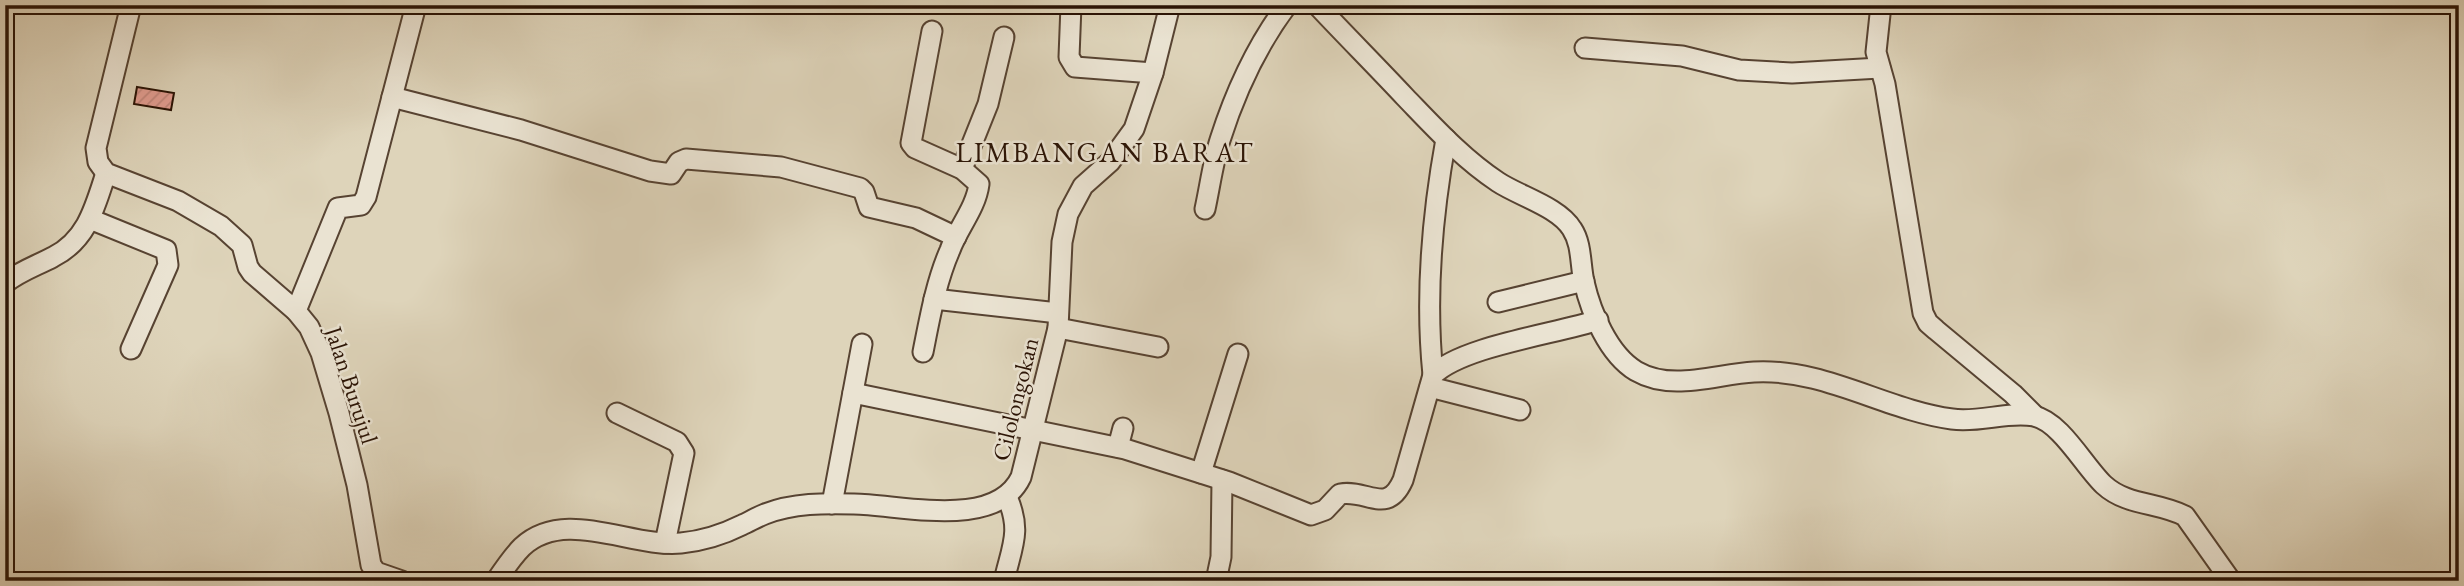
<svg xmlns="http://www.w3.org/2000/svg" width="2464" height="586" font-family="'EB Garamond',serif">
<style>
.building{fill:url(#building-hatch);stroke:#2a1305;stroke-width:2}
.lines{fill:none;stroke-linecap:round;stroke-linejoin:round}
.street-casing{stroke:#574332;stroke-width:23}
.street{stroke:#eae3d2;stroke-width:19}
.labels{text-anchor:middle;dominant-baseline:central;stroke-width:5;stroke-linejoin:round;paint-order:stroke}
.street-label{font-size:24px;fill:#2a1305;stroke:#eae3d2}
.quarter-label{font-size:28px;letter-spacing:2px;fill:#2a1305;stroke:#eae3d2}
</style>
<defs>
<pattern id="building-hatch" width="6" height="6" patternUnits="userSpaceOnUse" patternTransform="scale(1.75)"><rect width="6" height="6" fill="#e39e92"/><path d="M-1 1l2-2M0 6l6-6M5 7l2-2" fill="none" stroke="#c3877c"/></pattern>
</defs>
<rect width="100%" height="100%" fill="#ded4ba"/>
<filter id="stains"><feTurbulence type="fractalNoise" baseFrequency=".00286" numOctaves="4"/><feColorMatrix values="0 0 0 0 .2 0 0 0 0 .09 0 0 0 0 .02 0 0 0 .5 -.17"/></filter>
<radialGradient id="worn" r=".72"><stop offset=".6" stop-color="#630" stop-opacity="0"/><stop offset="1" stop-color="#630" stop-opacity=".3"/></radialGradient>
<!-- building -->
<polygon class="building" points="137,87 174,93 171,110 134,104"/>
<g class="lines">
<!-- street casing -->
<g class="street-casing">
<g id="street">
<polyline points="131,5 96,148 98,162 106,173 178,201 221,226 242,245 248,267 252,273 296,311 309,327 321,353 339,413 357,485 371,565 376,572 402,581"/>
<polyline points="1071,5 1069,57 1075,67 1153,73"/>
<path d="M1317,5C1346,36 1376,66 1405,97C1434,127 1463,159 1498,182C1519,196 1559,207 1572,229C1582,244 1580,264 1584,282C1591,312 1608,354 1636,371C1672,392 1716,374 1754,372C1824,368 1885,410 1952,419C1980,423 2007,411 2034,416C2061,422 2084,466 2104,485C2127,506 2158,502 2185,516L2231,581"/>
<polyline points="1881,5 1876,52 1885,84 1923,313 1928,323 1936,330 2013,394 2035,416"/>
<polyline points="1585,48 1682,56 1739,70 1792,73 1880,68"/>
<polyline points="392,97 521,130 650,171 671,174 679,162 686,159 781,167 860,188 864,192 869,207 916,218 956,237"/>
<polyline points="962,169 988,104 1004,37"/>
<path d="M1205,209C1210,186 1213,162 1220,140C1235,93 1257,45 1287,5"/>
<polyline points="90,219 166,250 168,265 131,349"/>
<path d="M5,283C20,271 36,266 53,257C87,240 95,207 106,173"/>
<polyline points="934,299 1058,313"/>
<polyline points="1498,302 1584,281"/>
<polyline points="296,311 338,208 361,205 366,197 416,5"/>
<polyline points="1058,328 1158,347"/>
<path d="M923,352C930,317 936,282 950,250C958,228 976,208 979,184L962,169L915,148L911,143L932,31"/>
<path d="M1433,375C1425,297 1432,216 1446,139"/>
<polyline points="1430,387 1520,410"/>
<path d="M853,393L1125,449L1229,482L1311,515L1325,510L1340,494C1368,489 1387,516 1403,480L1433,375C1462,346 1556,334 1598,320"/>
<polyline points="617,413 677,442 684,453 665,543"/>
<polyline points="1118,447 1123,428"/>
<polyline points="1201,473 1238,354"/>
<polyline points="832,504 862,344"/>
<path d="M496,581C504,569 512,557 522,547C565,507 631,548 681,543C702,541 722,535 742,525C749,522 757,517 765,514C793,503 825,503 854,504C903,505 996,530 1021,477L1058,328L1062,242L1068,214L1083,186L1110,162L1134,129L1153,73L1170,5"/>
<path d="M1004,581C1012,546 1022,531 1007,497"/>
<polyline points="1216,581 1221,557 1222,480"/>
</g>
</g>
<!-- street -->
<use href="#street" class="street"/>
</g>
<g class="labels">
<!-- street labels -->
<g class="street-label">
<text transform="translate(352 385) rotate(72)">Jalan Burujul</text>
<text transform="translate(1015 399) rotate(-76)">Cilolongokan</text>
</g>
<!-- quarter labels -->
<g class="quarter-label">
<text x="1105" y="152">LIMBANGAN BARAT</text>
</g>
</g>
<!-- margin -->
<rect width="2464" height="586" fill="none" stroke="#ded4ba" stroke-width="28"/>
<rect x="7" y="7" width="2450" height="572" fill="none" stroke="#2a1305" stroke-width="3.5"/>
<rect x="14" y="14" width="2436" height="558" fill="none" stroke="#2a1305" stroke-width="2"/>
<rect width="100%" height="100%" filter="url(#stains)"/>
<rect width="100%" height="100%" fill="url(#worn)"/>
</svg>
